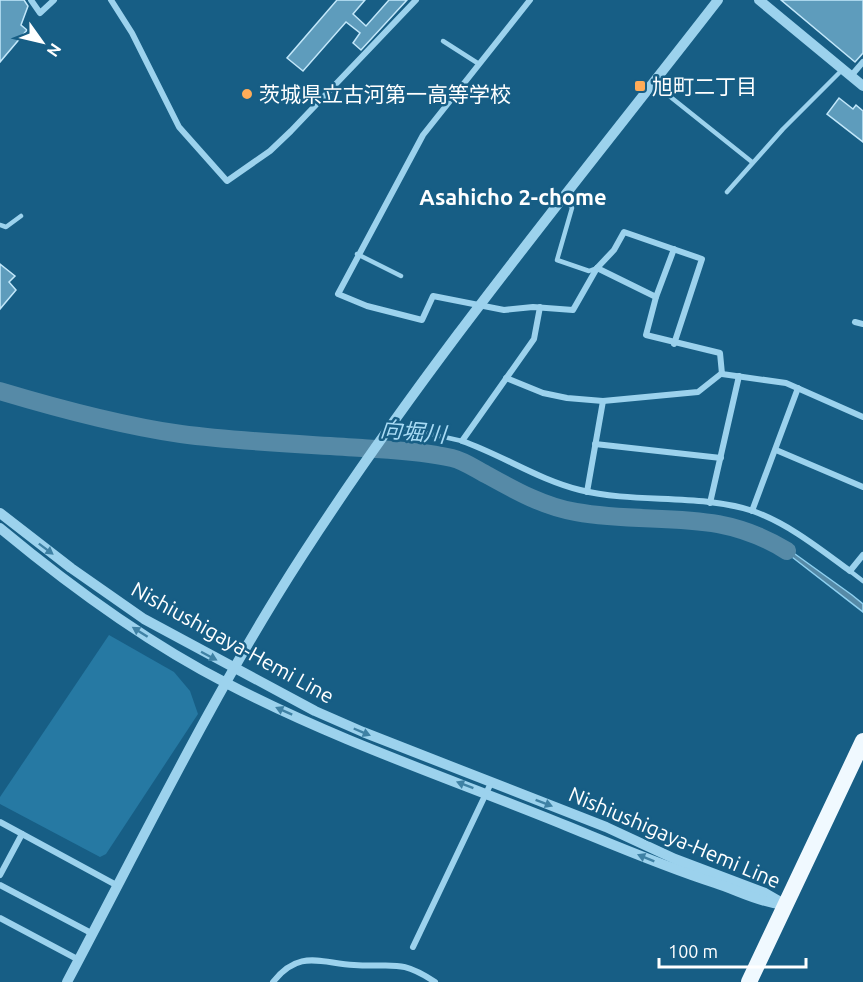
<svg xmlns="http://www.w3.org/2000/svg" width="863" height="982" font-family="Ubuntu,'Noto Sans JP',sans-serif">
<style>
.green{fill:#2679a3}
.water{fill:#568aa7;stroke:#8ed0f0;stroke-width:1.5}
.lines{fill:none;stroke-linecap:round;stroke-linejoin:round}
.river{stroke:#568aa7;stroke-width:18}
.building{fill:#5e9cbc;stroke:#c2e7fa;stroke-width:1.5}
.service{stroke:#9cd2ed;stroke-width:4.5}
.minor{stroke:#9cd2ed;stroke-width:6}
.tertiary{stroke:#9cd2ed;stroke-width:10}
.trunk{stroke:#f0f9ff;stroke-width:16}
.oneway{fill:#3f81a4}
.poi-dot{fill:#ffac58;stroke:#175e85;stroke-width:2}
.labels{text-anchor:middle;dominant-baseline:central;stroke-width:5;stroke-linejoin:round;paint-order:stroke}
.poi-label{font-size:21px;fill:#fff;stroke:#175e85;text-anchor:start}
.street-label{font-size:21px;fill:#fff;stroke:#175e85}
.neighbourhood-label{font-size:22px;font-weight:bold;fill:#fff;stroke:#175e85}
.water-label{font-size:22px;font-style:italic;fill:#a8dbf5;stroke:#175e85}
</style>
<rect width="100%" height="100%" fill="#175e85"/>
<!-- green -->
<polygon class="green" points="109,635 174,672 190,691 198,714 106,854 100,857 0,804 0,797"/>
<!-- water -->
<polygon class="water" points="770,536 852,595 863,604 863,612 792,557 767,542"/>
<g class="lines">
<!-- river -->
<path class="river" d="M0,391C60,409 119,425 181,434C240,442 302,444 362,448C391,450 423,451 452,458C465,461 477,470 489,476C516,491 545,507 576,512C654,526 715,506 787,551"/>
</g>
<!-- building -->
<g class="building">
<polygon points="0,0 24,0 28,6 21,25 27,30 0,62"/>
<polygon points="337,0 365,0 353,14 366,26 389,0 407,0 361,50 353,43 360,33 346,22 303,71 287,58"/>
<polygon points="781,0 863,0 863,53 855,62"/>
<polygon points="839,98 853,109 856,105 863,111 863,142 827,114"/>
<polygon points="0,264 15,276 9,282 16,290 0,309"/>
</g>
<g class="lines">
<!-- service -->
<g class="service">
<polyline points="443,41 479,64"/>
<polyline points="653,83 752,162"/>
<polyline points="727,192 783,129 842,70"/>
<polyline points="564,196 572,208 557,260 589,271 597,268"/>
<polyline points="0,225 6,227 21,216"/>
<polyline points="357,254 401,276"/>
<polyline points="394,423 404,428 462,441"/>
<polyline points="850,571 863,581"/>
</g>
<!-- minor -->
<g class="minor">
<polyline points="31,0 40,13 54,0"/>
<polyline points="111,0 132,33 179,127 227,181 270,151 291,131 416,0"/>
<polyline points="530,0 423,135 338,294 367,306 422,320 433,296 504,310 533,307 573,310 597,268 614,250 624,232 702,259 674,344"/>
<polyline points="851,76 863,62"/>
<polyline points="674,249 656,297 646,335 720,353 722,374 786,383 863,417"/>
<polyline points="597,268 656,297"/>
<path d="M540,307L534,339L462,441C502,455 539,480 580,490C636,504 698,493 753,511C789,524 820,549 850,571L863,555"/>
<polyline points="855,322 863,324"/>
<polyline points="506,378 543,393 567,398 603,401 698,392 722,373"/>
<polyline points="595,444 721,458"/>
<polyline points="776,450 863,487"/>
<polyline points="587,492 603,401"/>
<polyline points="710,503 739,376"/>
<polyline points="752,511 798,388"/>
<polyline points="0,822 118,886"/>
<polyline points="0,875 22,834"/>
<polyline points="0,885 93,934"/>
<polyline points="0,918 79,960"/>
<polyline points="413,947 491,783"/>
<path d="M273,982C299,949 320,963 354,965C393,968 399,958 435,982"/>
</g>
<!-- tertiary -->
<g class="tertiary">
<polyline points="759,0 863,86"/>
<polyline points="0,513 71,568 144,619 315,711 363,732 606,827 675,859 765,893 786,905"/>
<path d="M0,528C71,587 146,642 228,684C337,741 454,780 567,826C616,846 665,867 715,883C737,890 756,901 779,904"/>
<path d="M67,982C143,839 214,692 302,556C428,361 576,183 718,0"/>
</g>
<!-- trunk -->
<polyline class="trunk" points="749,982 863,741"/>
</g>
<!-- one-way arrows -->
<defs><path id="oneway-solid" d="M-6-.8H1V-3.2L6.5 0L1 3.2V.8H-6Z" transform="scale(1.5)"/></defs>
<g class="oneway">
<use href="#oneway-solid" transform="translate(46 549) rotate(37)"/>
<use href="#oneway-solid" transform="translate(140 632) rotate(-148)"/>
<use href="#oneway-solid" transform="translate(209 656) rotate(28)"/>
<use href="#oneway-solid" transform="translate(284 711) rotate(-156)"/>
<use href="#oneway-solid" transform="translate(362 732) rotate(23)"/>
<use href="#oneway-solid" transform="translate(465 785) rotate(-159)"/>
<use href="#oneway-solid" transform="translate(544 803) rotate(21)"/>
<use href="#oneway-solid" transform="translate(646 858) rotate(-158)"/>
</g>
<!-- markers -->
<g class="poi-dot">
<rect x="634" y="80" width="12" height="12" rx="3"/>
<circle cx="247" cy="94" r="6"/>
</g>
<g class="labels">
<!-- poi labels -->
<g class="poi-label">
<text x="652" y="86">旭町二丁目</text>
<text x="259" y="94">茨城県立古河第一高等学校</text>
</g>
<!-- street labels -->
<g class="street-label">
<text transform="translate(233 642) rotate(29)">Nishiushigaya-Hemi Line</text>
<text transform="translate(675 837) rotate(23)">Nishiushigaya-Hemi Line</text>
</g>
<!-- neighbourhood labels -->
<g class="neighbourhood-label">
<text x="513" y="196">Asahicho 2-chome</text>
</g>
<!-- water labels -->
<g class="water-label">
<text transform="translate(413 431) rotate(5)">向堀川</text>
</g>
</g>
<!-- north arrow -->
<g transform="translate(42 42) rotate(124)" stroke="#175e85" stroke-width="4.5" paint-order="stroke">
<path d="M0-4.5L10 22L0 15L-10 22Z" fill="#ffffff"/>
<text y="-9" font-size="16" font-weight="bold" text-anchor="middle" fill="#ffffff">N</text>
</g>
<!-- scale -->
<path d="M659 958v9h147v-9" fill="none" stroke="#ffffff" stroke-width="3"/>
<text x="668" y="958" font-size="18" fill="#ffffff" stroke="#175e85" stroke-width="4.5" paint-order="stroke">100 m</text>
</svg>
